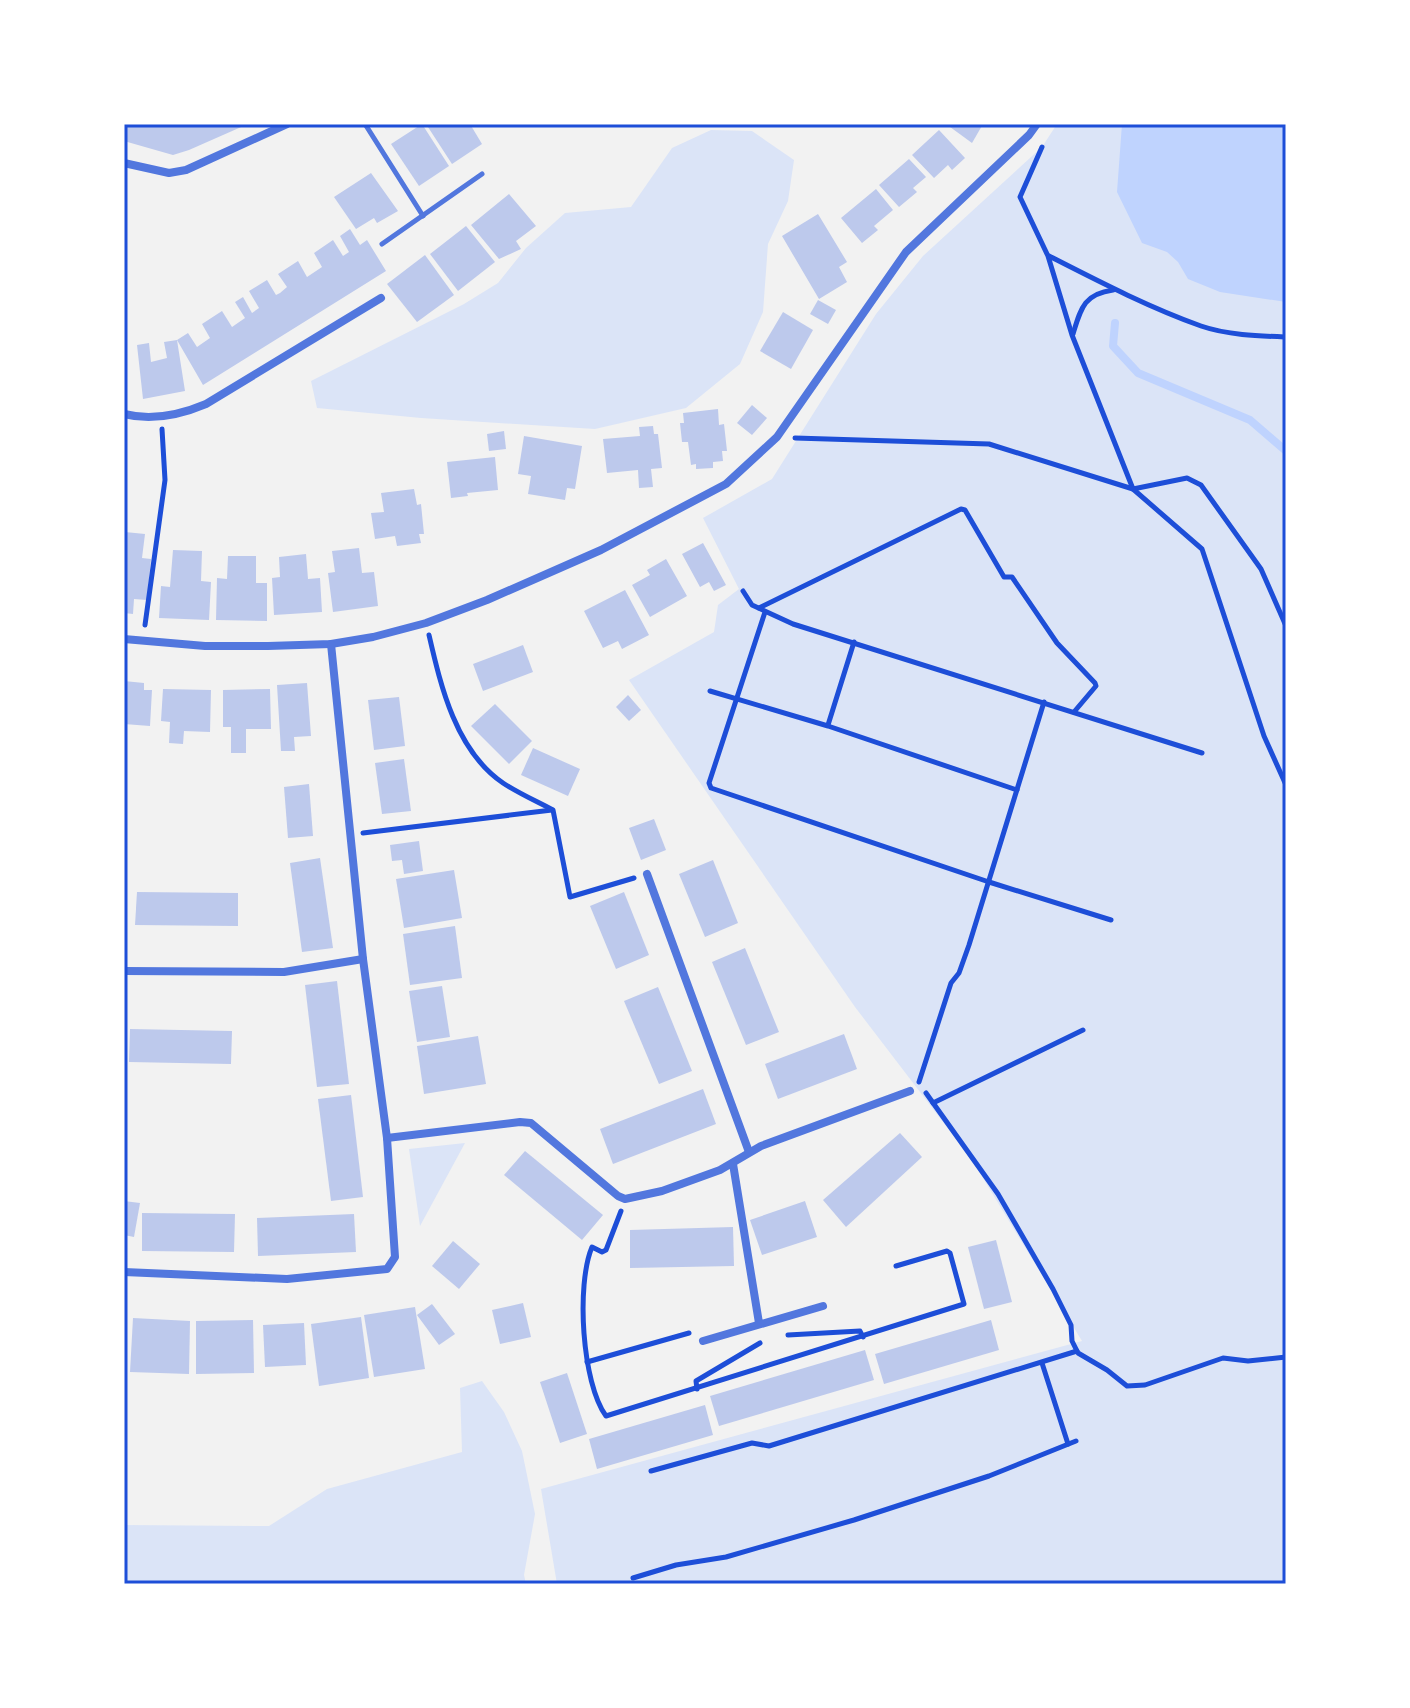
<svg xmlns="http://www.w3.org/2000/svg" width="1410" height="1708" font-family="Commissioner,sans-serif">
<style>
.green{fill:#dbe4f7}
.water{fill:#bfd3fe}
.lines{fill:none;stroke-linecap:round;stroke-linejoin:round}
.stream{stroke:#bfd3fe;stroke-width:8}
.building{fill:#bdc9ec}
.path{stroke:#1d4ed8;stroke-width:5}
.service{stroke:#5277de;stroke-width:5}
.minor{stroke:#5277de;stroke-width:8}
.neatline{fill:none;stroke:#1d4ed8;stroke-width:3}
</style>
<rect width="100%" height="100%" fill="#f2f2f2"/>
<!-- green -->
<g class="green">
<polygon points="1057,124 1286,124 1286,1584 557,1584 541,1489 1082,1341 972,1160 855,1007 629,680 714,632 718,605 739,589 703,518 772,479 876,314 923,256 1042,147"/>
<polygon points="711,130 752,131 794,160 788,201 768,244 763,312 740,364 686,408 595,429 421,418 317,408 311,381 464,304 498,283 526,248 565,213 631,207 672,148"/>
<polygon points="465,1143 420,1226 409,1149"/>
<polygon points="482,1381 504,1412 522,1451 535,1514 524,1575 526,1584 124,1584 124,1525 269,1526 327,1489 462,1452 460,1388"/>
</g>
<!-- water -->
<polygon class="water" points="1122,124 1286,124 1286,302 1220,292 1188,279 1178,262 1167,252 1142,243 1117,192"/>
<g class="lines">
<!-- stream -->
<polyline class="stream" points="1115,323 1113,346 1138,373 1250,420 1286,451"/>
</g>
<!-- building -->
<g class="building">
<polygon points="124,124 248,124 189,150 173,155 124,141"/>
<polygon points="422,124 449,166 419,186 391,144"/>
<polygon points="426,124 470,124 482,144 452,164"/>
<polygon points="946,124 983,124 972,143"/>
<polygon points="939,130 965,158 952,170 948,165 934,178 912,155"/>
<polygon points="909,159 926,177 913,188 917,192 899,207 879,185"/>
<polygon points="371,173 398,211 377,223 374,218 356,229 334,197"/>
<polygon points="876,189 893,210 874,226 878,230 862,243 841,218"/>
<polygon points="509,194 536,226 516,241 521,249 499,259 471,225"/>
<polygon points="818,214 847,262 839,267 847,282 819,299 782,236"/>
<polygon points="466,226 495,262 458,291 430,254"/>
<polygon points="350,229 360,245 367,240 386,271 203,385 177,340 185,391 143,399 137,345 149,343 151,362 167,358 164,342 177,340 188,333 197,347 210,338 202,324 222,311 232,327 245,318 235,302 243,297 252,313 259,308 249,291 267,280 276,295 280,293 287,287 278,274 298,261 307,277 322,267 314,253 333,240 343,256 349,252 340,236"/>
<polygon points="425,255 454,295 417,322 387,284"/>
<polygon points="818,300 836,310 828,324 810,314"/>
<polygon points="783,312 813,330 791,369 760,351"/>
<polygon points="752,405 767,418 752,435 737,423"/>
<polygon points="718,409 719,425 724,424 727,451 722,451 723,461 713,462 713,468 696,469 696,464 691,465 688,442 682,442 680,423 684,423 683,413"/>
<polygon points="653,426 654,434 658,434 662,468 651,469 653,487 639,488 638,470 607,473 603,439 640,436 639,427"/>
<polygon points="504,431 506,449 489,451 487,434"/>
<polygon points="524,436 582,446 575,489 567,488 565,500 528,494 531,476 518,474"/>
<polygon points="495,457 498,490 467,493 468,496 451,498 447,462"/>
<polygon points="414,489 417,505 421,504 424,534 419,534 421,543 397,546 395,536 375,539 371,513 384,512 381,493"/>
<polygon points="125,532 145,534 142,558 151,559 147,600 134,599 133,614 124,613"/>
<polygon points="703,543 726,585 714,591 709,582 700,587 682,554"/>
<polygon points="359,548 362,573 374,572 378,606 333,612 328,573 335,572 332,551"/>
<polygon points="173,550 202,551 201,581 211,582 209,620 159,618 161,586 170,587"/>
<polygon points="306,554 308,579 320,578 322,612 274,615 272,578 280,577 279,557"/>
<polygon points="228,556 256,556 256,583 267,583 267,621 216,620 217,578 227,579"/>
<polygon points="666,559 687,596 650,617 632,585 650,575 647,570"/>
<polygon points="625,590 649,635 622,649 618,641 603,648 584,611"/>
<polygon points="523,645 533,672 483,691 473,664"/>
<polygon points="124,681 144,683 144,690 152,690 150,726 124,724"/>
<polygon points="307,683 311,736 294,737 295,751 281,751 277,685"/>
<polygon points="163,689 211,690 210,732 184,731 183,744 169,743 170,722 161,721"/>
<polygon points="270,689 271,729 246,729 246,753 231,753 231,727 223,727 223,690"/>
<polygon points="628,695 641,710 629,721 616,707"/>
<polygon points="399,697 405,746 374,750 368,700"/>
<polygon points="495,704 532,741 509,764 471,726"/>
<polygon points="533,748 580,769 568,796 521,775"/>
<polygon points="404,759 411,811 382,814 375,763"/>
<polygon points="309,784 313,836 288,838 284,787"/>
<polygon points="654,819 666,850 641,860 629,828"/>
<polygon points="419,841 423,871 404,874 402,860 392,861 390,845"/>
<polygon points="320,858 333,948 302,952 290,863"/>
<polygon points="713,860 738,923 705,937 679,874"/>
<polygon points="454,870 462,918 404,928 396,879"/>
<polygon points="137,892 238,893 238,926 135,925"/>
<polygon points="624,892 649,955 616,969 590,906"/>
<polygon points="455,926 462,978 410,985 403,934"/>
<polygon points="745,948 779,1032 746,1045 712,962"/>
<polygon points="337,981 349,1084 317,1087 305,985"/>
<polygon points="442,986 450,1037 417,1042 409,991"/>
<polygon points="658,987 692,1071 659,1084 624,1001"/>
<polygon points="130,1029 232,1031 231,1064 129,1062"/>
<polygon points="844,1034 857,1069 778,1099 765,1064"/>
<polygon points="478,1036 486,1084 424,1094 417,1046"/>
<polygon points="703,1089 716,1124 613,1164 600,1129"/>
<polygon points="351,1095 363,1197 331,1201 318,1099"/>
<polygon points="900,1133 922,1157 846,1227 823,1200"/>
<polygon points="525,1151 603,1215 582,1240 504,1175"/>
<polygon points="124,1201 140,1203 134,1237 124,1235"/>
<polygon points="805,1201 817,1237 762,1255 750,1220"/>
<polygon points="142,1213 235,1214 234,1252 142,1251"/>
<polygon points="354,1214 356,1252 258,1256 257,1218"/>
<polygon points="733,1227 734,1266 630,1268 630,1230"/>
<polygon points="996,1240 1012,1302 984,1309 968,1247"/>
<polygon points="453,1241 480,1264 459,1289 432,1266"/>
<polygon points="523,1303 531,1337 500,1344 492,1310"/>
<polygon points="432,1304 455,1334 439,1345 417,1315"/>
<polygon points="415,1307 425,1369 374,1377 364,1315"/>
<polygon points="361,1317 369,1378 319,1386 311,1324"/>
<polygon points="133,1318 190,1321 189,1374 130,1372"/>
<polygon points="253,1320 254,1373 196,1374 196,1321"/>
<polygon points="991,1320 999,1350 884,1384 875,1354"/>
<polygon points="304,1323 306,1365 265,1367 263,1325"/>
<polygon points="865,1350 874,1380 719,1426 710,1396"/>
<polygon points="567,1373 587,1434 560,1443 540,1382"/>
<polygon points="705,1405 713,1435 597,1469 589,1439"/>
</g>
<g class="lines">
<!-- path -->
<g class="path">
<polyline points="1042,147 1020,197 1048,256 1072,335 1133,489 1187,478 1201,485 1261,569 1286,626"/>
<path d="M1049,256C1098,281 1148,307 1201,326C1227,335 1258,336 1286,337"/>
<path d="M1073,334C1081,308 1084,294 1113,290"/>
<polyline points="795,438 989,444 1133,489 1202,549 1264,736 1286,785"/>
<polyline points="743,591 752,605 793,624 1202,753"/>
<polyline points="759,608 961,509 965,510 1004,577 1012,577 1057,643 1095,683 1096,686 1074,712"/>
<polyline points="765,612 709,783 711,788 989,882 1111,920"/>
<polyline points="145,625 165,480 162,429"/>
<path d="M429,635C441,687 456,751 503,783C518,793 536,801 553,810L570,897L634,878"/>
<polyline points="710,691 828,726 1017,790"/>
<polyline points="828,725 854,642"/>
<polyline points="363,833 552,810"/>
<polyline points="919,1082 951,983 959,973 969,945 1044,702"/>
<polyline points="926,1093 998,1194 1053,1289 1071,1325 1072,1341 1078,1353 1107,1370 1127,1386 1145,1385 1223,1358 1248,1361 1286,1357"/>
<polyline points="933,1103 1083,1030"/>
<path d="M621,1211L606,1250L602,1252L592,1247C576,1285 582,1383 606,1416L964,1304L950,1253L947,1251L896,1266"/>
<polyline points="788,1335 860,1331 863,1337"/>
<polyline points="587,1362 689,1333"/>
<polyline points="1042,1363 1068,1444"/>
<polyline points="697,1389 696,1381 760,1343"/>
<polyline points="651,1471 752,1443 769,1446 1077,1351"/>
<polyline points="633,1578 676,1565 726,1557 854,1520 989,1476 1076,1441"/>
</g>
<!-- service -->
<g class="service">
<polyline points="365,124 423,216"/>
<polyline points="382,244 482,174"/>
</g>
<!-- minor -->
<g class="minor">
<polyline points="124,163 169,173 186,170 287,124"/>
<path d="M124,414C152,421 180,415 206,404L381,298"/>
<polyline points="124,639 205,646 268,646 331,644 373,637 426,623 487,600 601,550 726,484 777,437 906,252 1029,135 1037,124"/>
<polyline points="647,874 749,1152"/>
<polyline points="124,971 284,972 363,959"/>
<polyline points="387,1138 520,1122 531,1123 618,1196 625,1199 662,1191 720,1170 761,1146 910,1091"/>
<polyline points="733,1164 759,1323"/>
<polyline points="124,1272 287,1279 387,1269 395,1257 387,1138 363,959 331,644"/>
<polyline points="703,1341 823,1306"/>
</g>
</g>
<!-- border -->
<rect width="1410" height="1708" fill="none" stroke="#ffffff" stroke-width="252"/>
<rect x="126" y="126" width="1158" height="1456" class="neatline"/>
</svg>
